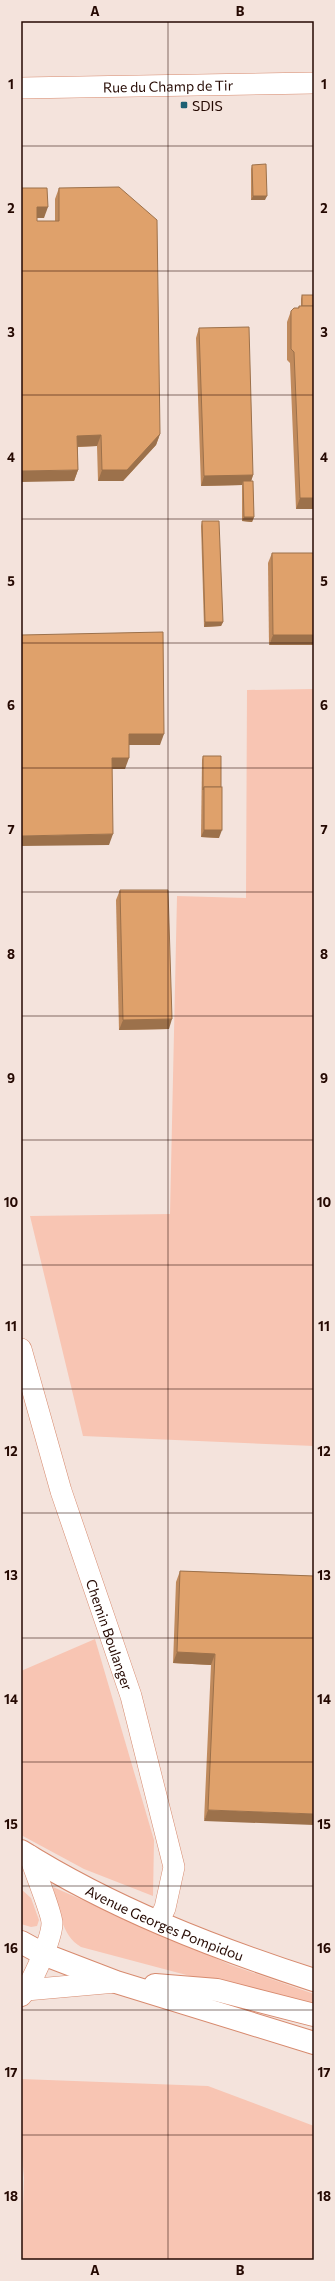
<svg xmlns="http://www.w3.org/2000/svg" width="335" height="2281" font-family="Commissioner,sans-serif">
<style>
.green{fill:#f8c5b3}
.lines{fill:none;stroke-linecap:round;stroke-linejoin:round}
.minor-casing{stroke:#d78a6e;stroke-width:22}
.primary-casing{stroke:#d78a6e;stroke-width:24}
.minor{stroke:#fff;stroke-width:21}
.primary{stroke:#fff;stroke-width:22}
.wall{fill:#c08a5c}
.shaded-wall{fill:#9c714b}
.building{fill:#dfa16b;stroke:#9c714b}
.grid{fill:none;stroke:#250902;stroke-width:1;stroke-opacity:0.55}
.poi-dot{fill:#1d6073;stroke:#f4e3dc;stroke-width:1.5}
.labels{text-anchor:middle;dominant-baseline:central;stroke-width:3;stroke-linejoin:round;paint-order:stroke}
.street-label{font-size:14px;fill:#250902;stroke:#f4e3dc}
.poi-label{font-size:14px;fill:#250902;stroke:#f4e3dc;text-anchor:start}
.neatline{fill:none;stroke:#250902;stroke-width:1.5}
.grid-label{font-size:13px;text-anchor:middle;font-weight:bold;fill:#250902}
</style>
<rect width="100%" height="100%" fill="#f4e3dc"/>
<!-- green -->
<g class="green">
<polygon points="314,689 314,1446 83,1436 30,1216 170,1214 177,896 246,898 247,690"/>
<polygon points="95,1639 154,1840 153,1896 84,1869 21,1835 21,1671"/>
<path d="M53,1887L231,1965L314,1994V2009L81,1947C61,1935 59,1909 53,1887Z"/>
<polygon points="21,1889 31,1898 39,1920 37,1926 31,1927 21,1924"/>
<polygon points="21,2079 208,2086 314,2126 314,2260 21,2260 24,2178 21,2144"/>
</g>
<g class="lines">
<!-- minor casing -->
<g class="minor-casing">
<g id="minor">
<path id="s1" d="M21,88L314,83"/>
<path id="s2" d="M21,1349L61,1491L131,1696L174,1867L165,1908L158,1922"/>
<polyline points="26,1990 116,1982"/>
<path d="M21,1996C31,1985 52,1939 52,1923C52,1913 34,1870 30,1856"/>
</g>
</g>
<!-- primary casing -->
<g class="primary-casing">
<g id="primary">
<path id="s3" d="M21,1851C112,1908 212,1947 314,1980"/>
<polyline points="21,1942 43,1954 116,1982 314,2043"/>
<polyline points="155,1985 217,1990 314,2015"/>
</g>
</g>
<!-- minor -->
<use href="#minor" class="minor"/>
<!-- primary -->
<use href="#primary" class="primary"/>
</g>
<!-- wall -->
<g class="wall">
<polygon points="252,165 265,200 251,200 251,169"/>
<polygon points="21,188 44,218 37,218 37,221 55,221 55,199 59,188 160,434 156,445 123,481 98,481 97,446 78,447 78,470 74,481"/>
<polygon points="302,295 314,295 314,509 296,509 290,363 287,360 287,322 291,311 298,308 299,306 301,306 301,299"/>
<polygon points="199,328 253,475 251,481 254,517 252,522 242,521 242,485 201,486 196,338"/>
<polygon points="202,521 223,622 221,626 204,627 201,526"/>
<polygon points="272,553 314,553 269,645 268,563"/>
<polygon points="203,756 219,838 201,837 202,760"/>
<polygon points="120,890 169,1029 119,1030 116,900"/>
<polygon points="180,1571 314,1576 204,1821 211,1665 173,1663 176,1582"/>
</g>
<!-- shaded-wall -->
<g class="shaded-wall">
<polygon points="253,196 267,196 265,200 251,200"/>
<polygon points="37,207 48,207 44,218 33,218"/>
<polygon points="160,434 156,445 123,481 98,481 102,470"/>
<polygon points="101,435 97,446 73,447 77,436"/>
<polygon points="78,470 74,481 21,482 21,471"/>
<polygon points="253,475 250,485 243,481 242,485 201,486 204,476"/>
<polygon points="300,498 314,498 314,509 296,509"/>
<polygon points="244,517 254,517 252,522 242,521"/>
<polygon points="205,622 223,622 221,626 204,627"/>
<polygon points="273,635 314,635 314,645 269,645"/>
<polygon points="129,734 164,734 160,745 125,745"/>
<polygon points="112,758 129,758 125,769 108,769"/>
<polygon points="204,830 222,830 219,838 201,837"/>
<polygon points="113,834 109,845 21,846 21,836"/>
<polygon points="172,1019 169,1029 119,1030 123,1020"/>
<polygon points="177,1652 215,1654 211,1665 173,1663"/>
<polygon points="208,1810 314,1814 314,1825 204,1821"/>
</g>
<!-- building -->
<g class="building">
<polygon points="266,164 267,196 253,196 252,165"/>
<polygon points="119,187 157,220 160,434 127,470 102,470 101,435 77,436 78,470 21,471 21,188 47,188 48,207 37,207 37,221 59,221 59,188"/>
<rect x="302" y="295" width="12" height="11"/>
<polygon points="299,306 314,306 314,498 300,498 294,352 291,349 291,311 294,308 299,308"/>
<polygon points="249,327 253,475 204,476 199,328"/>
<polygon points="243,481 253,481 254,517 244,517"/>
<polygon points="202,521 219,521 223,622 205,622"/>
<polygon points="272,553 314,553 314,635 273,635"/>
<polygon points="163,632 164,734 129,734 129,758 112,758 113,834 21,836 21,635"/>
<polygon points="203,756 221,756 221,787 204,787 203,790"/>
<rect x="204" y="787" width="18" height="43"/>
<polygon points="120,890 168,890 172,1019 123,1020"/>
<polygon points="180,1571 314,1576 314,1814 208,1810 215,1654 177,1652"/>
</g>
<!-- grid -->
<path class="grid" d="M168,21V2260M21,146H314M21,271H314M21,395H314M21,519H314M21,643H314M21,768H314M21,892H314M21,1016H314M21,1140H314M21,1265H314M21,1389H314M21,1513H314M21,1638H314M21,1762H314M21,1886H314M21,2010H314M21,2135H314"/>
<!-- markers -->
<rect class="poi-dot" x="180" y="101" width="8" height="8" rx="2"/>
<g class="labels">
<!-- street labels -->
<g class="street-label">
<text stroke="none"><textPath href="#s1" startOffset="147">Rue du Champ de Tir</textPath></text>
<text stroke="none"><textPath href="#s2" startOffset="299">Chemin Boulanger</textPath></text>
<text stroke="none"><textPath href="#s3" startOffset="161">Avenue Georges Pompidou</textPath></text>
</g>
<!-- poi labels -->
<g class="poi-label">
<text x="192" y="105">SDIS</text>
</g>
</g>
<!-- border -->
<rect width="335" height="2281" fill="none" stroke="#f4e3dc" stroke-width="44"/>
<rect x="22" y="22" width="291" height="2237" class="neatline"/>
<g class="grid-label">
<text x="95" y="16">A</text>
<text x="240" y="16">B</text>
<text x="11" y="89">1</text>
<text x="324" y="89">1</text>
<text x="11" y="213">2</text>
<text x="324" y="213">2</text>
<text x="11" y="337">3</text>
<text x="324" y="337">3</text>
<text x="11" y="462">4</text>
<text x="324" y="462">4</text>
<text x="11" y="586">5</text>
<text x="324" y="586">5</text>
<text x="11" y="710">6</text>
<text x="324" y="710">6</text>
<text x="11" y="834">7</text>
<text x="324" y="834">7</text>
<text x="11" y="959">8</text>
<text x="324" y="959">8</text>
<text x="11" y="1083">9</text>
<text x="324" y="1083">9</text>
<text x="11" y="1207">10</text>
<text x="324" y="1207">10</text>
<text x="11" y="1331">11</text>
<text x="324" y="1331">11</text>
<text x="11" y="1456">12</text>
<text x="324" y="1456">12</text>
<text x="11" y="1580">13</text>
<text x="324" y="1580">13</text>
<text x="11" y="1704">14</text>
<text x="324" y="1704">14</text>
<text x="11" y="1829">15</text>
<text x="324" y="1829">15</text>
<text x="11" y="1953">16</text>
<text x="324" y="1953">16</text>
<text x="11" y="2077">17</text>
<text x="324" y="2077">17</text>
<text x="11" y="2201">18</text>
<text x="324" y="2201">18</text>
<text x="95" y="2275">A</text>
<text x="240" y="2275">B</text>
</g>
</svg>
